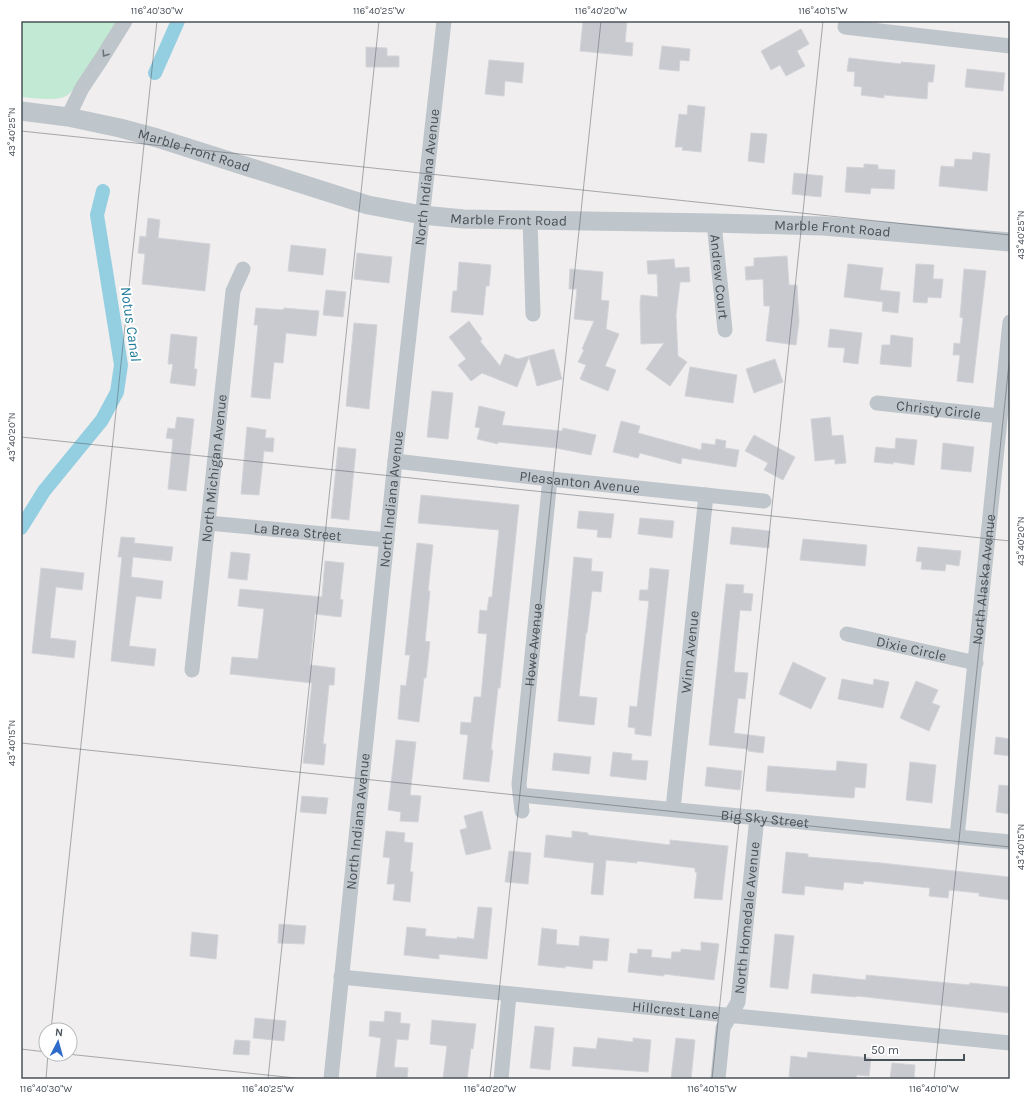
<svg xmlns="http://www.w3.org/2000/svg" width="1031" height="1100" font-family="Karla,sans-serif">
<style>
.green{fill:#c2e9d3}
.lines{fill:none;stroke-linecap:round;stroke-linejoin:round}
.canal{stroke:#94cee1;stroke-width:14}
.building{fill:#c9cad0;stroke:#d3d4d9}
.minor{stroke:#bec5cb;stroke-width:15}
.tertiary{stroke:#bec5cb;stroke-width:19}
.oneway{stroke:#6c747b}
.ticks{fill:none;stroke:#495159;stroke-width:1;stroke-opacity:0.45}
.labels{text-anchor:middle;dominant-baseline:central;stroke-width:4;stroke-linejoin:round;paint-order:stroke}
.street-label{font-size:14px;fill:#495159;stroke:#fff}
.water-label{font-size:15px;font-style:italic;fill:#1e7997;stroke:#fff}
.neatline{fill:none;stroke:#495159;stroke-width:1.5}
.ticks-label{font-size:10px;text-anchor:middle;fill:#495159}
</style>
<rect width="100%" height="100%" fill="#f0eeee"/>
<!-- green -->
<path class="green" d="M21,21H118L76,86C73,90 69,95 64,97C54,101 33,98 21,97Z"/>
<g class="lines">
<!-- canal -->
<g class="canal">
<polyline points="155,73 178,21"/>
<polyline points="21,528 44,491 102,420 117,392 121,365 97,215 103,191"/>
</g>
</g>
<!-- building -->
<g class="building">
<polygon points="583,21 627,21 625,42 633,43 632,56 580,51"/>
<polygon points="801,29 809,44 797,51 805,66 786,76 780,65 771,70 761,51"/>
<polygon points="662,46 690,49 689,61 680,60 679,71 659,69"/>
<polygon points="366,47 387,48 387,56 399,56 399,67 366,67"/>
<polygon points="849,58 901,64 901,62 935,65 933,82 928,82 927,99 884,95 884,98 861,95 862,87 854,86 855,72 847,71"/>
<polygon points="489,60 524,63 522,83 505,81 504,96 485,94"/>
<polygon points="967,69 1005,73 1003,91 965,87"/>
<polygon points="688,105 705,107 701,152 682,150 683,147 675,147 679,114 687,115"/>
<polygon points="751,133 767,134 764,163 748,161"/>
<polygon points="973,152 990,154 987,191 939,186 941,166 954,167 955,159 972,160"/>
<polygon points="864,164 878,165 878,169 895,170 894,189 871,188 870,194 845,192 847,167 864,168"/>
<polygon points="794,173 823,176 821,197 792,194"/>
<polygon points="148,218 160,220 158,238 210,244 205,291 142,284 145,254 138,253 140,236 146,237"/>
<polygon points="291,245 326,249 323,275 288,271"/>
<polygon points="357,253 392,257 389,283 354,279"/>
<polygon points="787,256 789,285 797,285 799,321 796,345 766,341 770,306 764,306 763,279 746,280 745,267 754,266 754,258"/>
<polygon points="674,259 675,268 689,267 690,282 680,282 676,315 678,356 687,362 670,386 646,369 664,343 641,344 640,303 641,295 658,297 657,274 648,274 647,261"/>
<polygon points="459,262 491,265 489,286 486,286 483,315 451,312 453,291 457,291"/>
<polygon points="848,264 883,268 880,290 900,292 898,313 882,311 883,302 844,297"/>
<polygon points="916,264 934,265 933,279 943,279 941,298 928,297 927,303 913,302"/>
<polygon points="570,269 603,272 601,300 609,301 606,329 619,334 605,366 616,370 608,391 580,379 586,365 578,362 584,350 582,349 594,321 574,319 577,289 569,289"/>
<polygon points="964,269 986,271 973,383 957,381 960,355 953,355 954,343 960,344 963,318 960,317"/>
<polygon points="326,290 346,292 343,317 323,315"/>
<polygon points="256,308 283,310 284,308 319,311 316,336 286,333 283,363 274,362 270,399 251,397 258,325 254,325"/>
<polygon points="469,321 482,339 480,341 500,366 505,354 518,359 554,349 562,379 537,386 529,357 517,387 482,373 471,381 458,365 466,359 449,337"/>
<polygon points="354,323 377,325 369,409 346,406"/>
<polygon points="830,329 862,333 858,364 843,362 845,348 828,347"/>
<polygon points="171,334 197,337 194,369 197,369 195,386 170,383 173,364 168,364"/>
<polygon points="891,335 913,338 911,367 880,364 882,345 890,345"/>
<polygon points="775,359 783,382 754,393 746,369"/>
<polygon points="690,367 737,375 733,403 685,396"/>
<polygon points="432,391 453,393 448,439 427,437"/>
<polygon points="479,406 505,412 502,425 562,431 563,428 596,435 591,455 556,448 498,442 498,444 477,439 480,428 475,427"/>
<polygon points="177,417 194,419 186,491 168,489 173,439 166,438 168,428 175,429"/>
<polygon points="830,417 832,436 843,435 846,463 835,464 835,459 815,461 811,419"/>
<polygon points="621,421 640,426 638,433 701,450 702,443 715,445 716,439 726,441 725,448 739,450 736,467 682,458 681,464 640,453 638,458 613,452"/>
<polygon points="247,427 266,430 265,438 274,438 273,452 264,451 259,495 241,494"/>
<polygon points="754,435 795,457 783,480 764,470 768,463 745,451"/>
<polygon points="896,438 917,440 914,465 893,462 893,464 874,462 876,447 895,449"/>
<polygon points="943,443 974,447 971,472 941,469"/>
<polygon points="338,447 356,449 349,520 331,518"/>
<polygon points="421,495 519,505 500,688 498,688 491,750 493,750 489,782 463,779 468,735 460,734 461,722 471,723 474,697 481,697 487,634 478,633 480,610 487,611 489,597 492,597 499,530 418,523"/>
<polygon points="579,511 614,514 611,538 597,537 598,530 577,528"/>
<polygon points="640,518 674,521 672,538 638,534"/>
<polygon points="732,527 770,531 769,548 730,544"/>
<polygon points="121,537 135,538 134,543 173,547 171,561 133,557 131,577 163,581 161,599 136,596 129,646 156,649 154,666 111,661 122,557 118,557"/>
<polygon points="803,539 867,545 865,566 800,560"/>
<polygon points="417,543 433,545 428,591 430,591 425,641 430,642 426,678 424,678 419,722 398,719 401,685 406,686 410,655 405,655"/>
<polygon points="918,547 961,551 959,566 946,564 945,571 921,569 922,562 916,561"/>
<polygon points="231,552 250,554 247,580 228,578"/>
<polygon points="574,557 592,559 591,571 603,572 601,592 592,591 587,633 586,633 579,696 597,698 594,725 558,721"/>
<polygon points="325,561 344,563 340,599 343,600 341,617 315,614 310,665 335,668 334,685 329,685 323,744 326,744 324,765 303,763 312,683 230,674 232,657 258,659 264,609 238,606 240,589 322,597"/>
<polygon points="41,568 84,573 82,590 56,587 50,638 76,641 74,658 32,653"/>
<polygon points="650,568 669,570 651,736 635,734 635,728 628,727 630,706 637,707 649,601 639,600 640,590 648,590"/>
<polygon points="726,584 744,585 743,593 753,594 751,611 740,610 734,672 748,673 745,699 738,698 734,733 765,737 763,753 748,751 748,749 709,745"/>
<polygon points="793,662 826,678 811,709 779,694"/>
<polygon points="842,679 873,685 874,679 889,682 883,708 838,699"/>
<polygon points="916,681 938,690 932,703 940,706 929,731 900,718"/>
<polygon points="996,737 1010,739 1010,756 994,754"/>
<polygon points="396,740 416,742 410,795 421,796 418,822 400,821 401,812 388,810"/>
<polygon points="613,752 632,754 631,760 648,761 646,780 610,776"/>
<polygon points="554,753 591,757 589,774 552,770"/>
<polygon points="837,761 867,764 865,788 855,787 854,798 766,791 768,766 836,771"/>
<polygon points="910,762 936,765 932,803 906,800"/>
<polygon points="707,767 742,771 740,790 705,786"/>
<polygon points="999,785 1010,786 1010,814 996,812"/>
<polygon points="302,796 328,798 326,814 300,812"/>
<polygon points="482,811 491,849 466,855 460,830 467,828 464,816"/>
<polygon points="386,831 405,833 404,842 413,843 410,872 413,872 410,902 393,900 395,884 387,884 390,858 383,857"/>
<polygon points="572,831 588,833 588,835 670,845 670,840 728,846 722,900 694,898 697,873 695,872 695,868 637,861 637,863 606,860 603,895 591,894 594,863 544,857 546,835 572,838"/>
<polygon points="509,851 531,853 528,884 505,882"/>
<polygon points="786,852 808,854 808,857 881,863 1009,877 1010,900 979,896 979,893 949,890 948,898 929,896 930,888 864,881 863,884 844,882 843,890 805,886 804,895 782,893"/>
<polygon points="478,907 492,908 487,959 439,954 439,959 404,955 407,927 426,929 425,936 457,939 457,937 474,939"/>
<polygon points="279,924 306,926 304,944 278,943"/>
<polygon points="542,928 557,930 556,944 579,946 580,936 609,939 607,961 593,960 592,969 565,966 565,968 538,965"/>
<polygon points="192,932 218,935 216,959 190,956"/>
<polygon points="775,934 794,936 788,989 770,987"/>
<polygon points="701,942 719,944 714,980 664,974 664,976 628,972 630,953 637,954 638,949 652,950 651,957 671,959 672,952 681,952 681,949 701,951"/>
<polygon points="813,974 866,980 866,975 969,985 970,983 1010,987 1010,1013 857,996 856,997 811,993"/>
<polygon points="385,1011 401,1013 400,1023 410,1024 408,1040 397,1039 394,1067 408,1068 407,1079 376,1079 381,1038 369,1036 370,1021 384,1022"/>
<polygon points="255,1018 286,1021 284,1041 253,1038"/>
<polygon points="432,1020 476,1024 473,1049 471,1048 467,1079 443,1079 447,1046 430,1044"/>
<polygon points="535,1026 554,1028 550,1070 530,1068"/>
<polygon points="598,1038 633,1042 633,1038 651,1040 648,1072 572,1066 574,1047 596,1049"/>
<polygon points="676,1038 695,1040 691,1079 671,1078"/>
<polygon points="235,1040 250,1041 249,1055 233,1054"/>
<polygon points="808,1052 871,1058 869,1076 857,1075 856,1079 811,1079 789,1077 791,1056 807,1058"/>
<polygon points="892,1063 915,1065 914,1079 890,1079"/>
</g>
<g class="lines">
<!-- minor -->
<g class="minor">
<polyline points="846,21 845,27 1010,46"/>
<polyline points="68,117 82,88 102,58 125,21"/>
<polyline points="530,220 533,314"/>
<path id="s1" d="M714,223L725,330"/>
<path id="s2" d="M877,403L1000,416"/>
<path id="s3" d="M395,461L550,479L764,501"/>
<path id="s4" d="M208,523L387,540"/>
<path id="s5" d="M847,634L976,663"/>
<path id="s6" d="M192,670L233,291L243,269"/>
<path id="s7" d="M520,795L1010,842"/>
<path id="s8" d="M673,809L706,495"/>
<path id="s9" d="M522,811L519,784L550,479"/>
<path id="s10" d="M957,837L1010,322"/>
<path id="s11" d="M341,977L1010,1043"/>
<path id="s12" d="M331,1079L395,461L444,21"/>
<polyline points="501,1079 509,995"/>
<path id="s13" d="M718,1079L723,1028L738,1002L757,817"/>
</g>
<!-- tertiary -->
<path class="tertiary" id="s14" d="M21,111L68,117L120,128L157,138L368,205L422,215L464,219L714,223L823,226L1010,242"/>
</g>
<!-- one-way arrows -->
<defs><path id="oneway-chevron" d="M-2-3.5L2.5 0L-2 3.5" fill="none" stroke-width="1.6" stroke-linecap="round" stroke-linejoin="round"/></defs>
<use class="oneway" href="#oneway-chevron" transform="translate(105 54) rotate(123)"/>
<!-- ticks -->
<path class="ticks" d="M21,131L1010,235M21,437L1010,541M21,743L1010,847M51,1030L157,21M21,1049L46,1052M67,1054L305,1079M46,1079L48,1054M268,1079L379,21M490,1079L601,21M712,1079L823,21M934,1079L1010,354"/>
<g class="labels">
<!-- street labels -->
<g class="street-label">
<text stroke="none"><textPath href="#s14" startOffset="178">Marble Front Road</textPath></text>
<text stroke="none"><textPath href="#s12" startOffset="907">North Indiana Avenue</textPath></text>
<text stroke="none"><textPath href="#s14" startOffset="502">Marble Front Road</textPath></text>
<text stroke="none"><textPath href="#s14" startOffset="826">Marble Front Road</textPath></text>
<text stroke="none"><textPath href="#s1" startOffset="54">Andrew Court</textPath></text>
<text stroke="none"><textPath href="#s2" startOffset="62">Christy Circle</textPath></text>
<text stroke="none"><textPath href="#s6" startOffset="203">North Michigan Avenue</textPath></text>
<text stroke="none"><textPath href="#s3" startOffset="186">Pleasanton Avenue</textPath></text>
<text stroke="none"><textPath href="#s12" startOffset="583">North Indiana Avenue</textPath></text>
<text stroke="none"><textPath href="#s4" startOffset="90">La Brea Street</textPath></text>
<text stroke="none"><textPath href="#s10" startOffset="259">North Alaska Avenue</textPath></text>
<text stroke="none"><textPath href="#s9" startOffset="167">Howe Avenue</textPath></text>
<text stroke="none"><textPath href="#s5" startOffset="66">Dixie Circle</textPath></text>
<text stroke="none"><textPath href="#s8" startOffset="158">Winn Avenue</textPath></text>
<text stroke="none"><textPath href="#s7" startOffset="246">Big Sky Street</textPath></text>
<text stroke="none"><textPath href="#s12" startOffset="259">North Indiana Avenue</textPath></text>
<text stroke="none"><textPath href="#s13" startOffset="166">North Homedale Avenue</textPath></text>
<text stroke="none"><textPath href="#s11" startOffset="336">Hillcrest Lane</textPath></text>
</g>
<!-- water labels -->
<g class="water-label">
<text transform="translate(131 324) rotate(82)">Notus Canal</text>
</g>
</g>
<!-- border -->
<rect width="1031" height="1100" fill="none" stroke="#ffffff" stroke-width="44"/>
<!-- north arrow -->
<g transform="translate(58 1042) rotate(6)"><circle r="19" fill="#ffffff" stroke="#b6b9bd"/>
<path d="M0-3L7 15L0 10L-7 15Z" fill="#2f6cc9"/>
<text y="-6" font-size="11" font-weight="bold" text-anchor="middle" fill="#495159">N</text>
</g>
<!-- scale -->
<path d="M865 1054v6h99v-6" fill="none" stroke="#495159" stroke-width="2"/>
<text x="871" y="1054" font-size="12" fill="#495159" stroke="#ffffff" stroke-width="3" paint-order="stroke">50 m</text>
<rect x="22" y="22" width="987" height="1056" class="neatline"/>
<g class="ticks-label">
<text x="157" y="14">116°40'30"W</text>
<text x="379" y="14">116°40'25"W</text>
<text x="601" y="14">116°40'20"W</text>
<text x="823" y="14">116°40'15"W</text>
<text transform="translate(11 132) rotate(-90)" y="4">43°40'25"N</text>
<text transform="translate(1020 235) rotate(-90)" y="4">43°40'25"N</text>
<text transform="translate(11 437) rotate(-90)" y="4">43°40'20"N</text>
<text transform="translate(1020 541) rotate(-90)" y="4">43°40'20"N</text>
<text transform="translate(11 743) rotate(-90)" y="4">43°40'15"N</text>
<text transform="translate(1020 847) rotate(-90)" y="4">43°40'15"N</text>
<text x="46" y="1092">116°40'30"W</text>
<text x="268" y="1092">116°40'25"W</text>
<text x="490" y="1092">116°40'20"W</text>
<text x="712" y="1092">116°40'15"W</text>
<text x="934" y="1092">116°40'10"W</text>
</g>
</svg>
